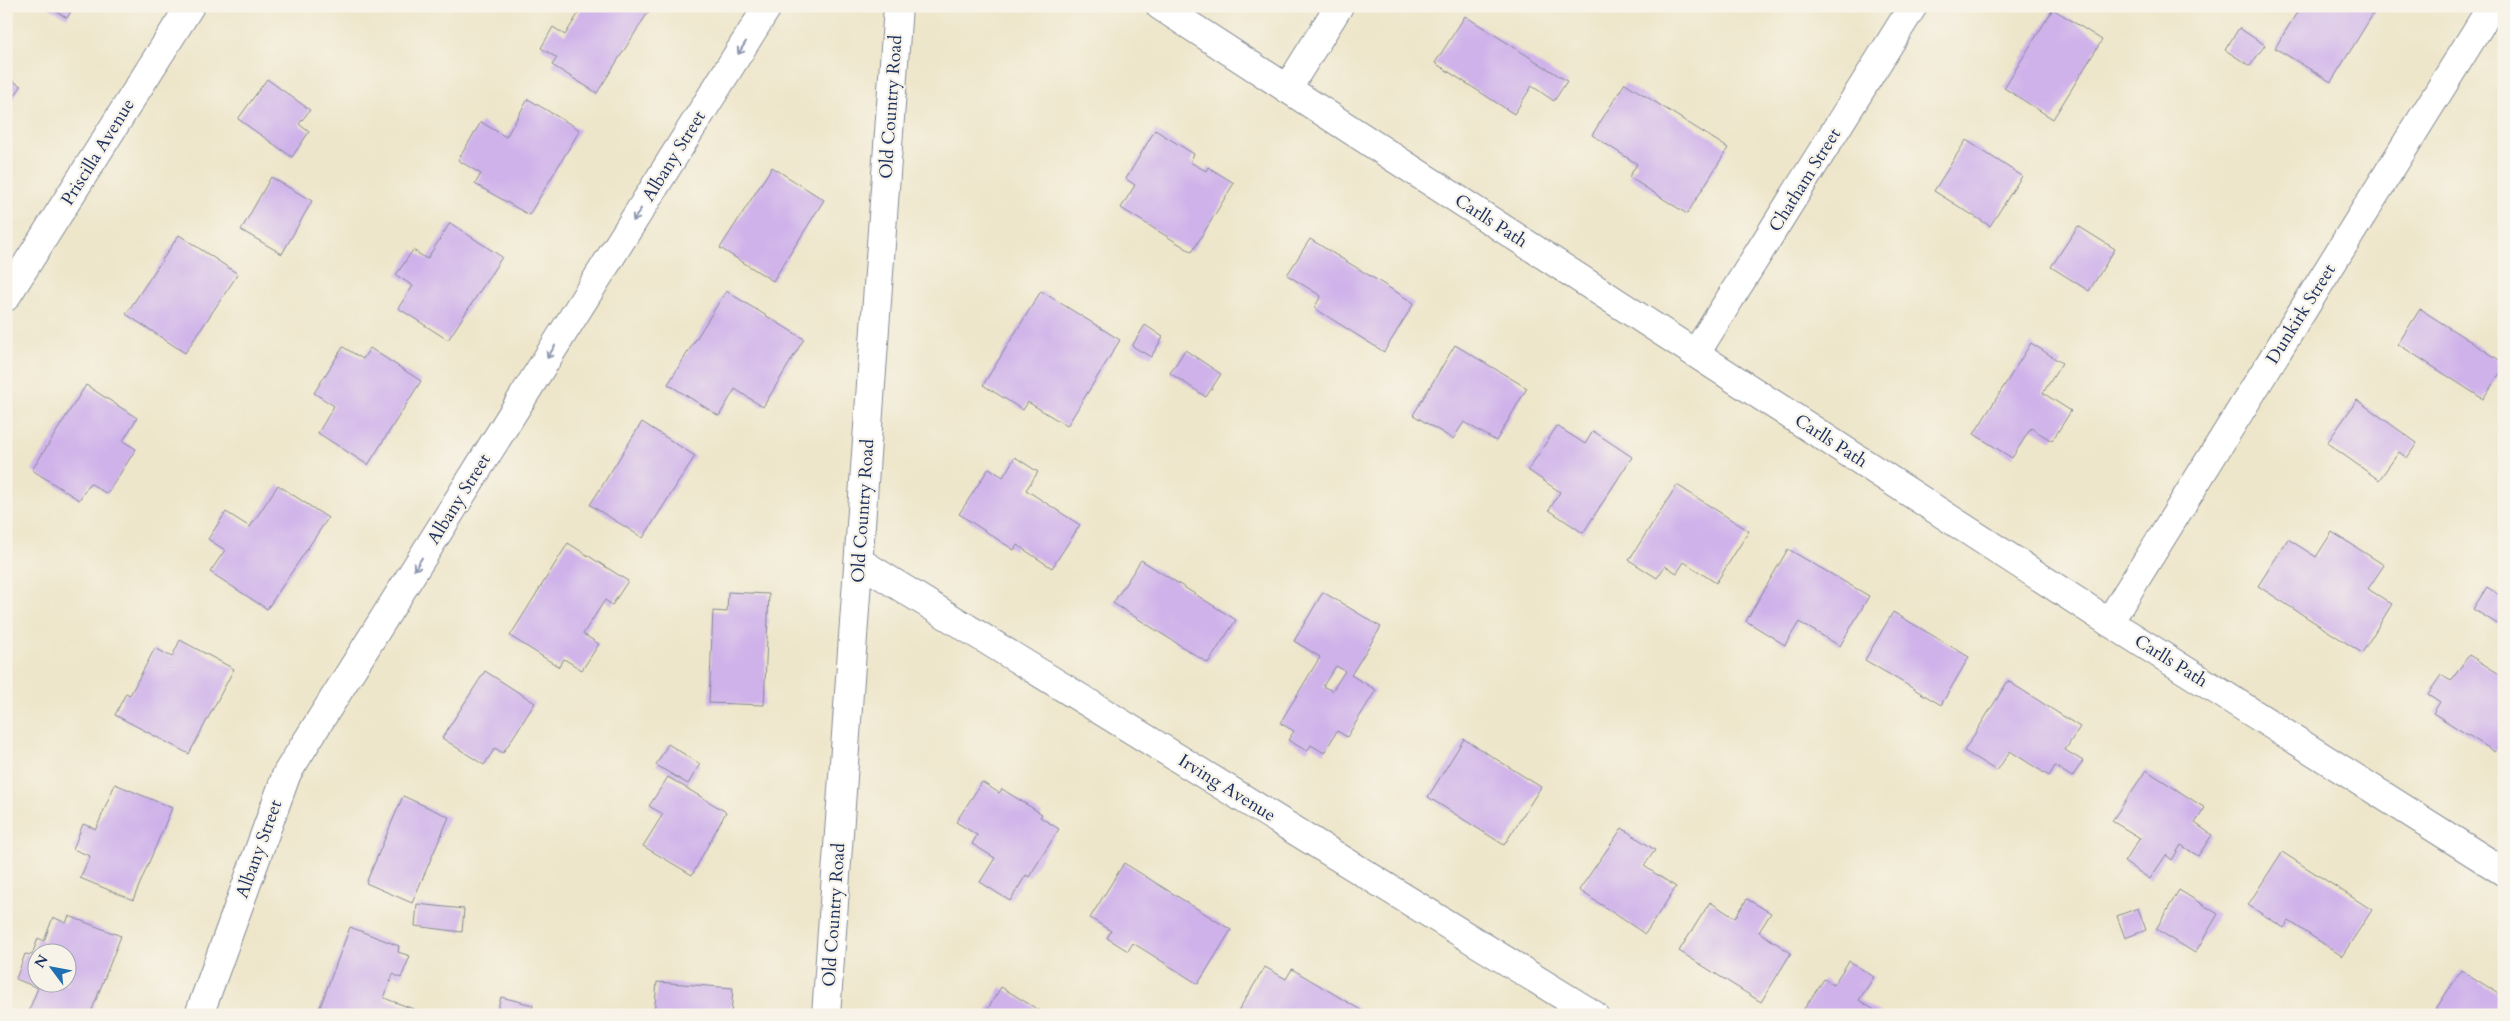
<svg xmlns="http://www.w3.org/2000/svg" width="2510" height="1021" font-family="Cardo,serif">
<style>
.building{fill:#cfb2ea;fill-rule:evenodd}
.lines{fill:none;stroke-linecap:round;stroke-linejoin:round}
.minor-casing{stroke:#848a94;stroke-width:30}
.tertiary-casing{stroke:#848a94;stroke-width:30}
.minor{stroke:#fff;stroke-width:28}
.tertiary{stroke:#fff;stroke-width:28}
.oneway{stroke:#8d97ae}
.labels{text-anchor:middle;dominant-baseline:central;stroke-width:4.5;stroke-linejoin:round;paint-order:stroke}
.street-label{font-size:18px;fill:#1b2f5e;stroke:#f7f3e8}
</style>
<rect width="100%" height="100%" fill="#f7f3e8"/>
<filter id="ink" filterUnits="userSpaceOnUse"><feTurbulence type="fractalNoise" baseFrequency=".02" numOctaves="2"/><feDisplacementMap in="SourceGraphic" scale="10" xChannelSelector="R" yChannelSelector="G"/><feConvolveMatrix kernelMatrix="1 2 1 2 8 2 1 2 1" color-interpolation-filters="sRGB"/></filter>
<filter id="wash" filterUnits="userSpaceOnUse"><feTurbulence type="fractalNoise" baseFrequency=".0096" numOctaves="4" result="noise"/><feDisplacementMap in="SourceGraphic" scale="20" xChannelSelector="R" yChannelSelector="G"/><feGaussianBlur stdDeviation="1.12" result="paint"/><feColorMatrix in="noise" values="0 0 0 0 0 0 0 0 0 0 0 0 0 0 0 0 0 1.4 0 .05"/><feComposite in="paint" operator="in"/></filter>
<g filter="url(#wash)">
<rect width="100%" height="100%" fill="#eee6ca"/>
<g id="blocks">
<!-- building -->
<g class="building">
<polygon points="47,6 74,6 67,18"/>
<polygon points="583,6 652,6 597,93 552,65 557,58 541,48 553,27 565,35"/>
<polygon points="2301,6 2378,6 2331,82 2275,48"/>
<polygon points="2053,9 2102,40 2053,119 2004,88"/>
<polygon points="1465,16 1567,81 1554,101 1532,86 1514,114 1435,63"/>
<polygon points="2239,28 2265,45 2250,66 2225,50"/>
<polygon points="6,77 21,86 6,110"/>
<polygon points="267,79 310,110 299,124 309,132 292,157 238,119"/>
<polygon points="1625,83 1728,148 1687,214 1629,177 1637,164 1592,135"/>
<polygon points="528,99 580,130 529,215 475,184 481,174 458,160 481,122 506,137"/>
<polygon points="1155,130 1194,154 1190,162 1206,171 1208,167 1234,183 1192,252 1121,208 1135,185 1126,179"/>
<polygon points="1966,140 2022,176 1990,226 1934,191"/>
<polygon points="772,167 824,200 773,281 720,248"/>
<polygon points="271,177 312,201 282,254 241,230"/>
<polygon points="450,223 502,257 448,340 398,308 413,286 396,275 413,250 427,259"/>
<polygon points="2078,226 2115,249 2089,291 2051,267"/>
<polygon points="179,235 238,274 185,353 126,314"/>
<polygon points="1310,239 1414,303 1384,352 1314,308 1321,296 1287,275"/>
<polygon points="726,291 804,339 763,407 735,389 719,416 668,384"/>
<polygon points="1041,291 1120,340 1067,426 1028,402 1023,410 983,385"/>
<polygon points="2420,309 2504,363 2504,367 2483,399 2398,344"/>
<polygon points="1145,325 1163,337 1151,357 1132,346"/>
<polygon points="2031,343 2062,363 2043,393 2071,411 2052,441 2031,428 2012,458 1974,434"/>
<polygon points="1455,345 1527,388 1496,441 1464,422 1453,439 1413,415"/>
<polygon points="343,347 363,359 370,348 421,381 368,465 318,433 334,406 314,393"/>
<polygon points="1185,350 1221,374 1206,397 1170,373"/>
<polygon points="86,385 137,418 123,441 136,449 107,494 90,483 79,500 32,470"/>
<polygon points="2357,400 2417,443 2407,458 2399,452 2379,480 2327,443"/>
<polygon points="642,422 695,456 643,538 590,505"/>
<polygon points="1557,426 1585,444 1593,431 1632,457 1583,533 1549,510 1560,492 1528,470"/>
<polygon points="1015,457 1038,472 1026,490 1080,525 1052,568 1017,545 1014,550 959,514 989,468 1003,477"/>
<polygon points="278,485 328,518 267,609 210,572 225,550 208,539 226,512 250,527"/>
<polygon points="1677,485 1749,531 1716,583 1684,562 1677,573 1665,566 1657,578 1629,560"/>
<polygon points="2332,532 2384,565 2368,589 2392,604 2362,653 2258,586 2288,539 2316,557"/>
<polygon points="568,543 628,581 612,605 605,600 583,634 599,644 582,670 564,659 559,667 510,636"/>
<polygon points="1788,549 1869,596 1840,646 1799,622 1785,645 1746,621"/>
<polygon points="1141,560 1236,620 1208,663 1113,603"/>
<polygon points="2487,587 2504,598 2504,628 2473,609"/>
<polygon points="728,592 769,594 764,705 709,703 713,611 727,612"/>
<path d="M1323,592L1381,627L1351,675L1376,690L1347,737L1337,731L1324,753L1311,745L1307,751L1288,740L1294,731L1280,723L1320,657L1294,641ZM1336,666L1345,671L1332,691L1323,686Z"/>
<polygon points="1893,612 1969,657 1941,705 1865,660"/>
<polygon points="180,640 234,669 189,754 115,715 126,693 130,695 155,648 172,657"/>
<polygon points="2469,655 2504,677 2504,738 2495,752 2433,713 2440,702 2428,694 2441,675 2451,681"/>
<polygon points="485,671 535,703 503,753 495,748 484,765 442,738"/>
<polygon points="2008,681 2080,727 2065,750 2083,761 2072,777 2055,766 2049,776 2010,751 1997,771 1964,751"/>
<polygon points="1464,739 1541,787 1504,845 1428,797"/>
<polygon points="668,744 700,764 688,784 656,765"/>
<polygon points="2146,770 2205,808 2195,823 2212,835 2198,856 2181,845 2172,860 2166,855 2150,879 2124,862 2140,838 2112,821"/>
<polygon points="668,777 726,812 692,875 643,846 663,814 649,806"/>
<polygon points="982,782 999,793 1002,789 1042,814 1040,817 1059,829 1029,877 1026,875 1010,901 980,882 995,858 972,844 977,835 956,822"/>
<polygon points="115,784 172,808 133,900 80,878 90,856 73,849 83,824 96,829"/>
<polygon points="403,796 449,817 412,903 366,883"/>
<polygon points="1622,828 1655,850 1644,866 1676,887 1645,934 1579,890"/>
<polygon points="2282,852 2372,910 2342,956 2289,921 2284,928 2248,905"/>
<polygon points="1124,863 1231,930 1198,984 1133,943 1128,951 1107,938 1111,931 1090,918"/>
<polygon points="2179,890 2218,914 2195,953 2156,929"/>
<polygon points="1747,899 1771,913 1759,932 1791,953 1761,1002 1679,951 1710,902 1735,918"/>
<polygon points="417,904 464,909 462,932 415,926"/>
<polygon points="2138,908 2146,930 2125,938 2117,916"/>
<path d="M69,916L121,936L90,1015H27L38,988L16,979L25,954L32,955L38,938L44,941L53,917L66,923ZM38,954H68V984H38Z"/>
<polygon points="350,927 399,946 398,952 410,956 401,978 393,974 384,998 424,1013 423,1015 317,1015"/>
<polygon points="1849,961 1874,977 1859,1000 1882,1015 1800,1015 1824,979 1833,985"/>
<polygon points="1265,967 1286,979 1292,969 1369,1015 1238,1015 1236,1014"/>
<polygon points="2461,970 2504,997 2504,1015 2444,1015 2436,1009"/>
<polygon points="657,982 733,988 731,1015 654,1015"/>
<polygon points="1001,987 1047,1015 984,1015"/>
<polygon points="501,997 533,1005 530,1015 496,1015"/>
</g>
</g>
</g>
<g filter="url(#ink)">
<use href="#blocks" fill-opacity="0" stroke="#848a94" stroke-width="1"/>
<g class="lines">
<!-- minor casing -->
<g class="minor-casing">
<g id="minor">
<polyline points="1287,89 1339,6"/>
<polyline points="6,297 190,6"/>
<polyline points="1696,353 1913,6"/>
<polyline points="860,562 1594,1015"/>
<polyline points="2109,622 2492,6"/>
<polyline points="199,1015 287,773 768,6"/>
<polyline points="826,1015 898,6"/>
</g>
</g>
<!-- tertiary casing -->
<g class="tertiary-casing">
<polyline id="tertiary" points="1160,6 2109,622 2504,872"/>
</g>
<!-- minor -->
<use href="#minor" class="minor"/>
<!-- tertiary -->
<use href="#tertiary" class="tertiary"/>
</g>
<!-- one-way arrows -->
<defs><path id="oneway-shaft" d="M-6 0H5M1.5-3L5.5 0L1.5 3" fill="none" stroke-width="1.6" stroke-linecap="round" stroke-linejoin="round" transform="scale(1.25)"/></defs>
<g class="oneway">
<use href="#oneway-shaft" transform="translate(742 48) rotate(122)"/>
<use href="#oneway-shaft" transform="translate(637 215) rotate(122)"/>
<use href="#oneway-shaft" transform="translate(551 352) rotate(122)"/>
<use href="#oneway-shaft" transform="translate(418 564) rotate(122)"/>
</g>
</g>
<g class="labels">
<!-- street labels -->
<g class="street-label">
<text transform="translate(891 107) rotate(-86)">Old Country Road</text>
<text transform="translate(98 152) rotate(-58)">Priscilla Avenue</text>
<text transform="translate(674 156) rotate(-58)">Albany Street</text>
<text transform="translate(1805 180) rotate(-58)">Chatham Street</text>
<text transform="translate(1491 221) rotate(33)">Carlls Path</text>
<text transform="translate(2301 314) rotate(-58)">Dunkirk Street</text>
<text transform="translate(1831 441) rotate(33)">Carlls Path</text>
<text transform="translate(459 499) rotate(-58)">Albany Street</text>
<text transform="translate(863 511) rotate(-86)">Old Country Road</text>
<text transform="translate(2171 661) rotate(32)">Carlls Path</text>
<text transform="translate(1227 788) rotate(32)">Irving Avenue</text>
<text transform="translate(259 849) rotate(-70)">Albany Street</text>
<text transform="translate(834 915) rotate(-86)">Old Country Road</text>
</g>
</g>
<!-- margin -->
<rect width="2510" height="1021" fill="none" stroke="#f7f3e8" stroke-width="25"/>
<!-- north arrow -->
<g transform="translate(52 968) rotate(302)"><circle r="24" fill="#f7f3e8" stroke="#9fa5b1"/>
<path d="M0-4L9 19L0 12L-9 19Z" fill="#1f6fb2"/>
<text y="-8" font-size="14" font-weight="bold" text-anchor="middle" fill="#1b2f5e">N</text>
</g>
</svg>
